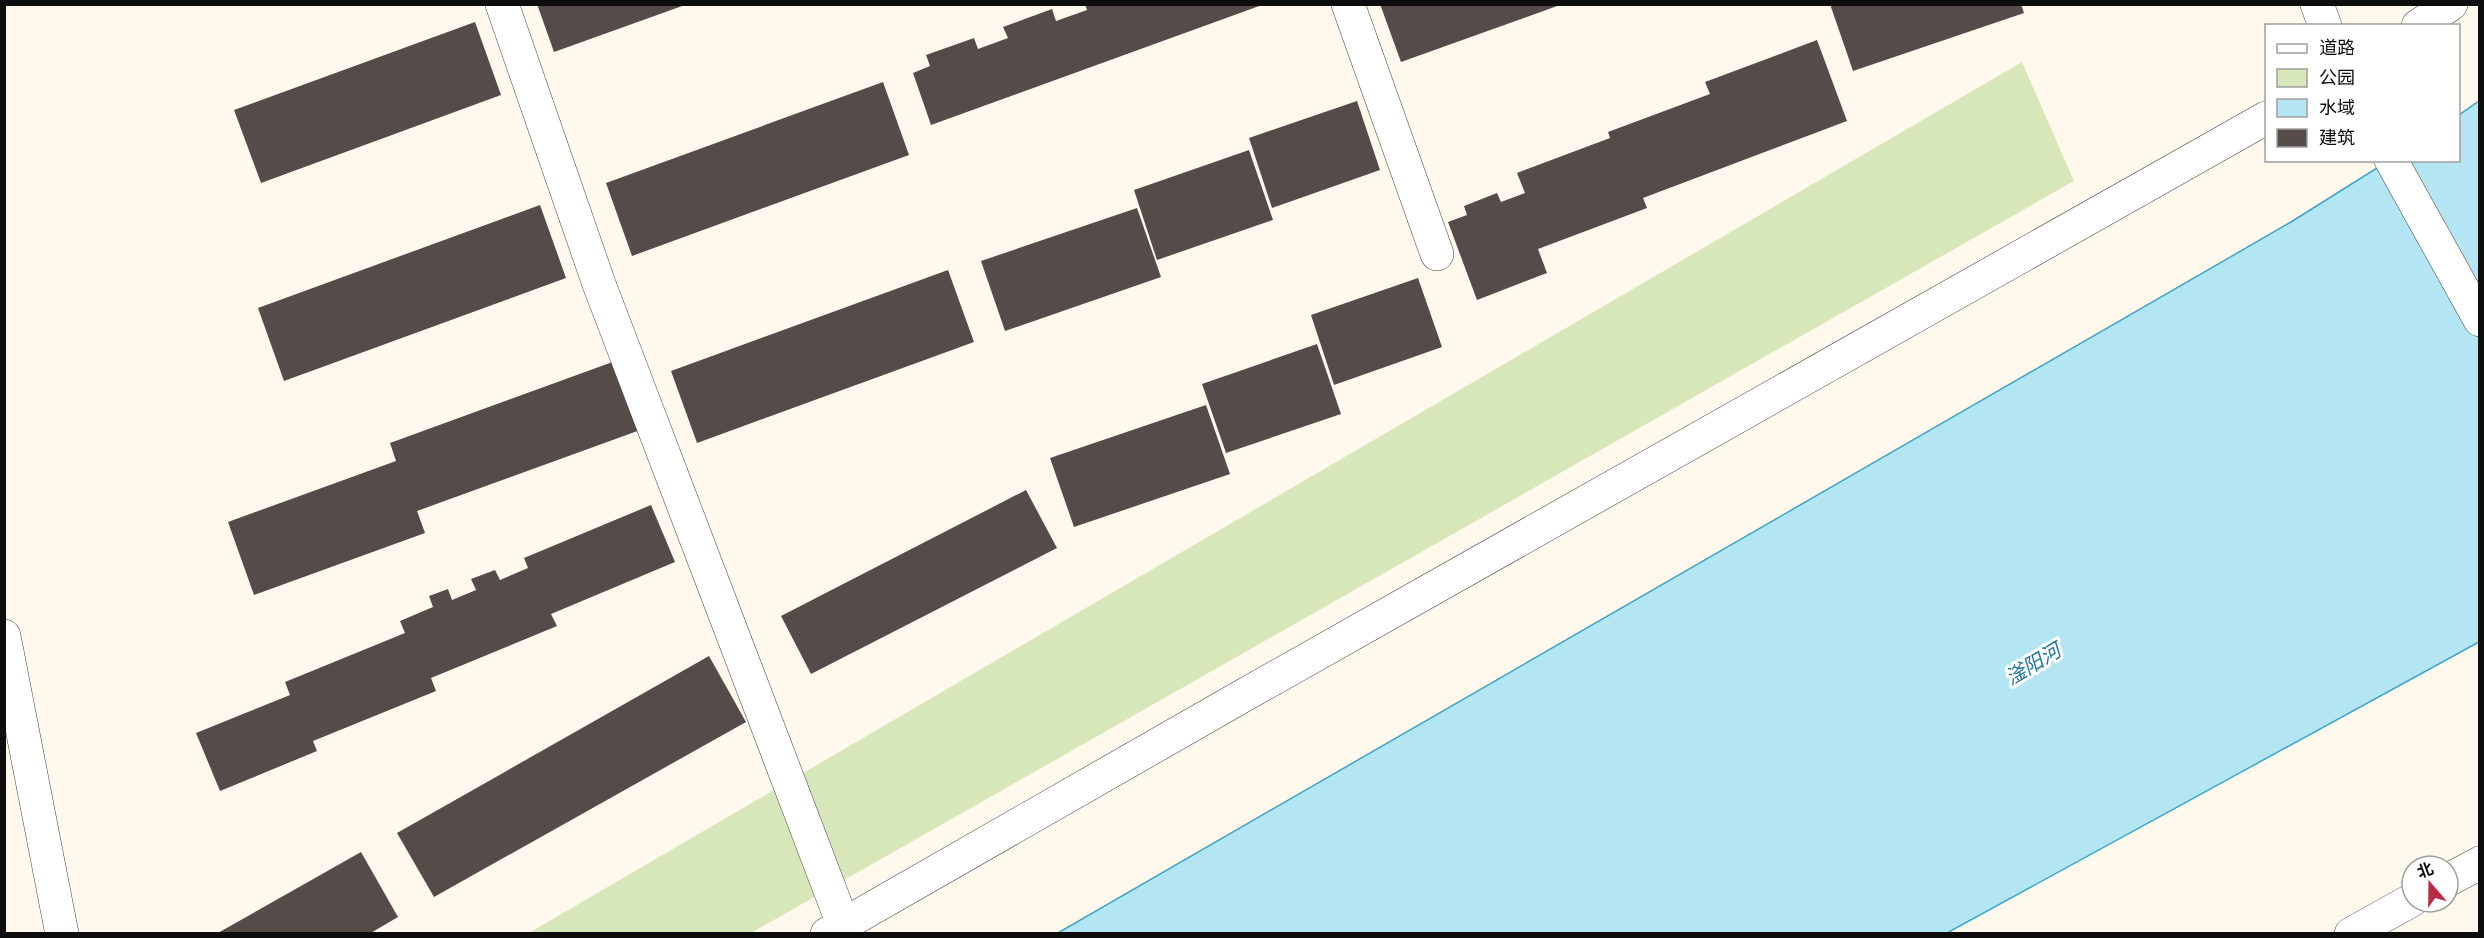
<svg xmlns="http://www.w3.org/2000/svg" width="2484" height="938" font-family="'Roboto Serif','Noto Sans SC',serif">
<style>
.green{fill:#d8e7b9}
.water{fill:#b4e5f3;stroke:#3ea5c7;stroke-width:1.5}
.building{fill:#554c4a}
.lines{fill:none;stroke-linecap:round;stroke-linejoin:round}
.minor-casing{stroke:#404040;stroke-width:34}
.minor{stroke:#fff;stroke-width:33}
.labels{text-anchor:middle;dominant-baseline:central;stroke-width:6;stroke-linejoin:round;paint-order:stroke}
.water-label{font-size:20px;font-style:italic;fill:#1c7599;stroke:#fff}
</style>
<rect width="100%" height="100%" fill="#fef8ed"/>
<!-- green -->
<polygon class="green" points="2022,62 2074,181 751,933 527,934"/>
<!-- water -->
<polygon class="water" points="2479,101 2479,642 1947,933 1056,934 2291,222 2388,161 2458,160 2459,115"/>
<!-- building -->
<g class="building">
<polygon points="537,4 685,4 685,5 554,52"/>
<polygon points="1085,4 1262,5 931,125 913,73 930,66 926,55 974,38 978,49 1008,38 1003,27 1052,9 1056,21 1087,10"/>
<polygon points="1380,4 1560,4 1560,5 1401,62"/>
<polygon points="1830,4 2021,4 2024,13 1853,71"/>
<polygon points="475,22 501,95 261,183 234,110"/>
<polygon points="1817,40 1847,121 1643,198 1647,208 1538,249 1547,273 1477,300 1448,222 1467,215 1464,206 1497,193 1501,202 1525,193 1517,173 1610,138 1608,132 1710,94 1705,82"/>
<polygon points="883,82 909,155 632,256 606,183"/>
<polygon points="1357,101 1380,170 1272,208 1249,138"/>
<polygon points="1249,150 1273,220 1157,260 1134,190"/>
<polygon points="540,205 566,278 284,381 258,308"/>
<polygon points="1137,208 1161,277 1005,331 981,261"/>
<polygon points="948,270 974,342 697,443 671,371"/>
<polygon points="1418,278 1442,347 1334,385 1311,315"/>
<polygon points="1317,344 1341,414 1226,453 1202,384"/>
<polygon points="618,360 643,429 417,511 425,533 254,595 228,522 396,461 390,443"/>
<polygon points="1206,405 1230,474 1074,527 1050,458"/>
<polygon points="1026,490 1057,548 811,674 781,616"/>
<polygon points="651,505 675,562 551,614 557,626 431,678 436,691 313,741 317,751 220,791 196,733 290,695 285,682 405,633 400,621 433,607 429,596 448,589 452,600 476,590 471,579 495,570 500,580 528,568 524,558"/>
<polygon points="709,656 746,722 434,897 397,833"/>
<polygon points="361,852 398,917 369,934 216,934"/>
</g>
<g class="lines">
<!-- minor casing -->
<g class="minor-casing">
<g id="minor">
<polyline points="502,4 599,284 843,924"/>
<polyline points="1348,4 1437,254"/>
<polyline points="2317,4 2325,26"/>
<polyline points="2418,26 2451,4"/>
<polyline points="2391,160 2480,320"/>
<polyline points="4,636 62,934"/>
<polyline points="2448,880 2480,863"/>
<polyline points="827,934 1246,694 2266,118"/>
<polyline points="2351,934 2412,900"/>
</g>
</g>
<!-- minor -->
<use href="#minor" class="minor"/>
</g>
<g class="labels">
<!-- water labels -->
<g class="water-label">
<text transform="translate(2033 664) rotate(-31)">滏阳河</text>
</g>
</g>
<!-- border -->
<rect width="2484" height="938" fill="none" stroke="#0d0d0d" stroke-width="12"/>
<!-- legend -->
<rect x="2265" y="24" width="195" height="138" fill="#ffffff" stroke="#9e9e9e" stroke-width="1.5"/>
<rect x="2277" y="44" width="30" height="9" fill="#ffffff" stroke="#9e9e9e" stroke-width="1.5"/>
<text x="2319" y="54" font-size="18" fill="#0d0d0d">道路</text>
<rect x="2277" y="69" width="30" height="18" fill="#d8e7b9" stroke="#9e9e9e" stroke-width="1.5"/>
<text x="2319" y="84" font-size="18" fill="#0d0d0d">公园</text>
<rect x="2277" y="99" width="30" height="18" fill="#b4e5f3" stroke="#9e9e9e" stroke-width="1.5"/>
<text x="2319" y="114" font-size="18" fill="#0d0d0d">水域</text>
<rect x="2277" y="129" width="30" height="18" fill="#554c4a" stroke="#9e9e9e" stroke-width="1.5"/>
<text x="2319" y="144" font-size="18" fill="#0d0d0d">建筑</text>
<!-- north arrow -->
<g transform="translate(2430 884) rotate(340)"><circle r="28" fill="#ffffff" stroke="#9e9e9e" stroke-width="1.5"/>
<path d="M0-4.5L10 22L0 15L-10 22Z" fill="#b72b47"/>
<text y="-9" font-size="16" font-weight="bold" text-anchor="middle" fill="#0d0d0d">北</text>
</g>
</svg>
